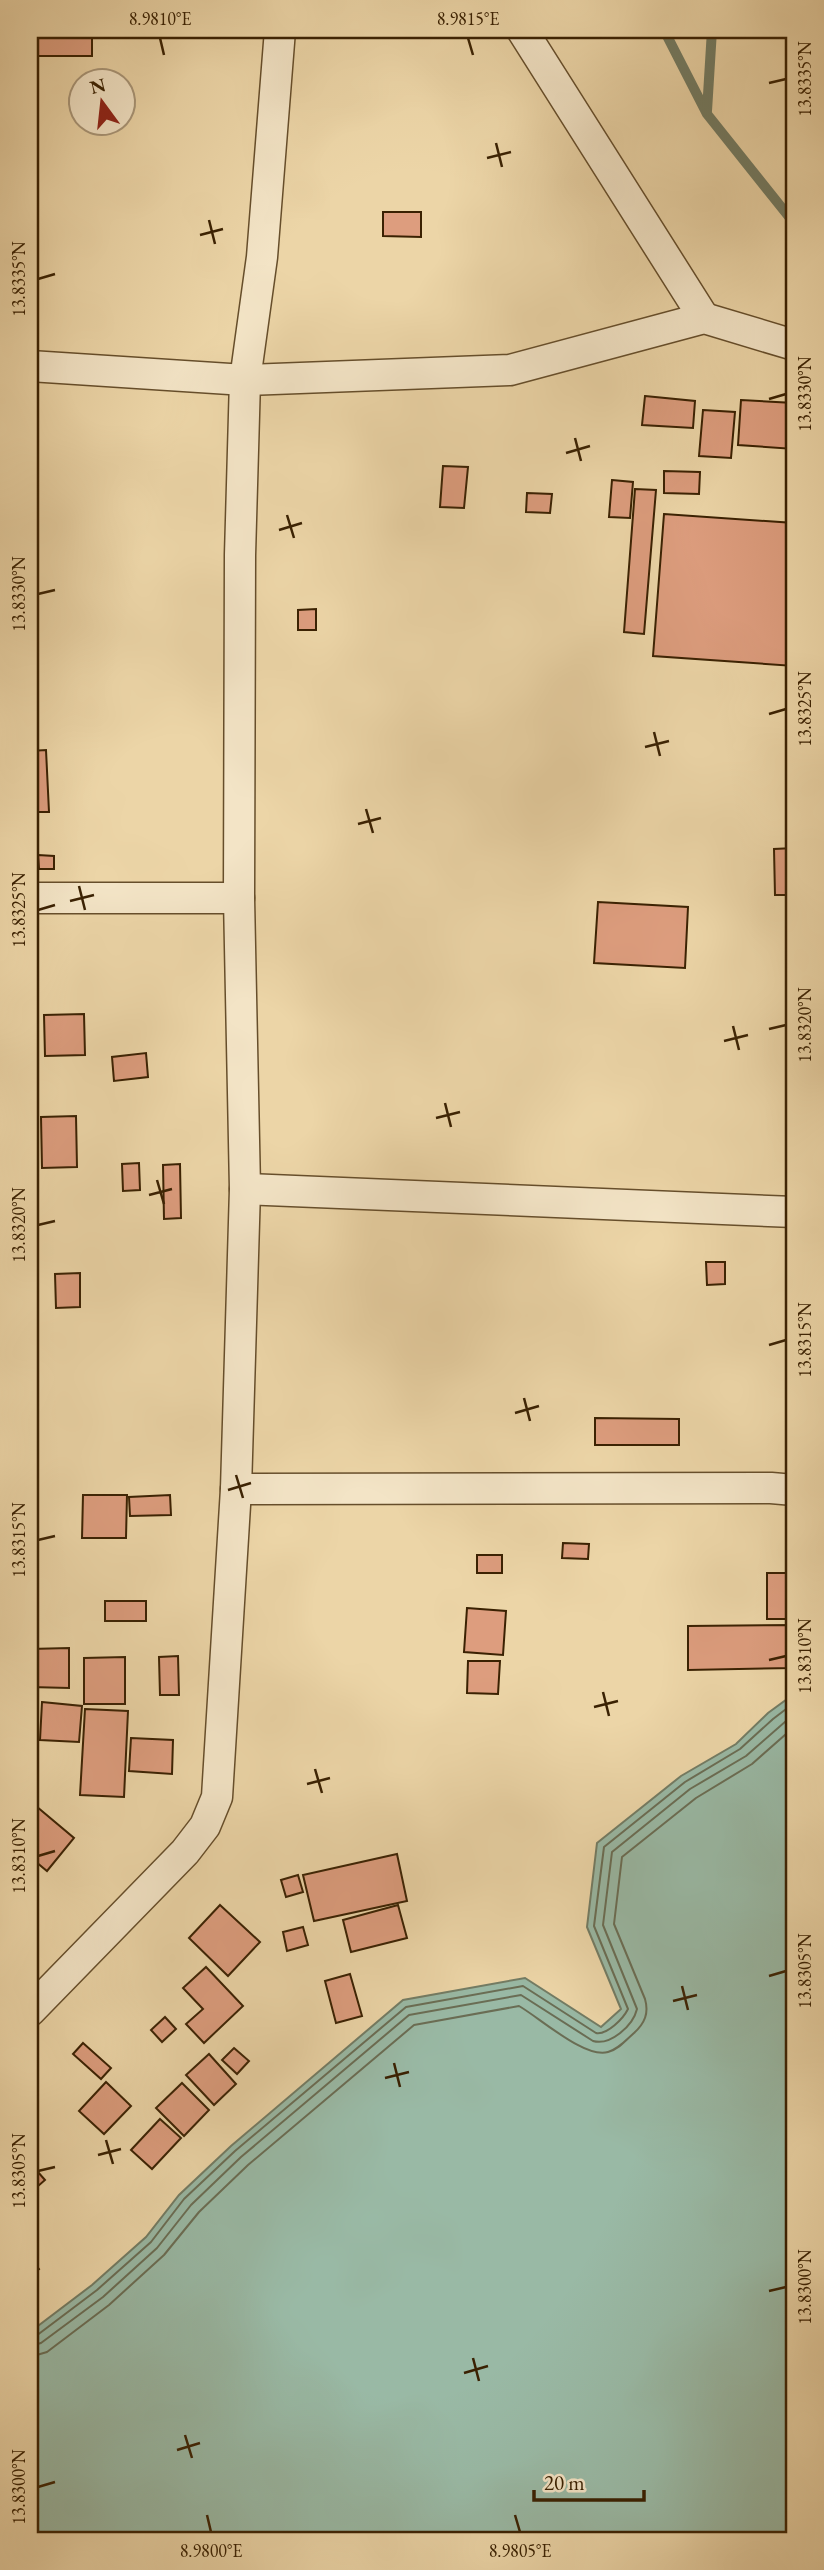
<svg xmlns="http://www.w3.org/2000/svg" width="824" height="2570" font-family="'EB Garamond',serif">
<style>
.water{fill:#99b9a5;stroke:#737c64;stroke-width:2}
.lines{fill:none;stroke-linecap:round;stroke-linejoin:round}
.shore{stroke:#6a6d54;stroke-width:2}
.stream{stroke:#737c64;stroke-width:10}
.building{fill:#dd9d7e;stroke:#3a2102;stroke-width:2}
.minor-casing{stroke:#664e2b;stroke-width:33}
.minor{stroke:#f3e4c6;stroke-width:30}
.ticks{fill:none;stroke:#3a2102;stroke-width:2.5}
.neatline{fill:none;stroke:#3a2102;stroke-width:2.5}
.ticks-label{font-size:18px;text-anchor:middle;fill:#3a2102}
</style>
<rect width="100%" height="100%" fill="#ecd5a7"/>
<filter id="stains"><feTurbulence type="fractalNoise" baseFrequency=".00286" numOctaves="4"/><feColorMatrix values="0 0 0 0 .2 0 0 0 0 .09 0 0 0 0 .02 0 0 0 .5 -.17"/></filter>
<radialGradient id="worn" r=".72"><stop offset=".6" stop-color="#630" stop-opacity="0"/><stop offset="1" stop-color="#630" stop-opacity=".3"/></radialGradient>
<!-- water -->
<polygon class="water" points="794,1694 794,2540 30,2540 30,2332 92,2285 146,2237 179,2195 231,2146 403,2000 525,1978 601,2027 621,2009 587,1927 597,1843 681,1776 736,1744 768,1713"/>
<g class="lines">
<!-- shore -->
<g class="shore">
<path d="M30,2337L36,2336L97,2290L151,2242L184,2199L235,2151L406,2007L523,1986L596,2033C607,2035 623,2019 628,2009L594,1926L604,1847L685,1782L740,1749L773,1719L794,1703"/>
<path d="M30,2346L41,2343L103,2297L157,2248L191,2205L241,2157L409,2015L521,1995L593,2041C610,2046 633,2026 637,2009L603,1925L612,1852L690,1789L746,1756L794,1714"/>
<path d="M30,2357L47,2352L109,2305L164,2255L199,2212L248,2165L414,2025L519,2006C540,2018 585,2059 608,2052C619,2049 626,2040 634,2033C645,2023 649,2013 645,1999L614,1924L622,1857L696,1798L752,1764L794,1727"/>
</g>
<!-- stream -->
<g class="stream">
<polyline points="664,30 707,114 794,223"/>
<polyline points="707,111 712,30"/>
</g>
</g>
<!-- building -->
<g class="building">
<rect x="30" y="30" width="62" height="26"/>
<polygon points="383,212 421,212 421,237 383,236"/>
<polygon points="645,396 695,401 693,428 642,425"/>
<polygon points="741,400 794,403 794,449 738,445"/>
<polygon points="703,410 735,412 731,458 699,456"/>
<polygon points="443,466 468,467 464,508 440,507"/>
<polygon points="664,471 700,472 699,494 664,493"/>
<polygon points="612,480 633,482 630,518 609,517"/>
<polygon points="635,489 656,490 644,634 624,632"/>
<polygon points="527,493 552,494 550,513 526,512"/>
<polygon points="664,514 794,523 794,666 653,656"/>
<polygon points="316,609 316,630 298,630 298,610"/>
<polygon points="46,750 49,812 30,812 30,751"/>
<polygon points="794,848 794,895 775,895 774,849"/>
<polygon points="38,855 54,856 54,869 39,869"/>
<polygon points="598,902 688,907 685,968 594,963"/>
<rect x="792" y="925" width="2" height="40"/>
<polygon points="84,1014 85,1055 45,1056 44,1015"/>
<polygon points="146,1053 148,1077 114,1081 112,1057"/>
<polygon points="76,1116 77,1167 42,1168 41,1117"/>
<polygon points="139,1163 140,1190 123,1191 122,1164"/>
<polygon points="180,1164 181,1218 164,1219 163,1165"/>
<polygon points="706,1262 725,1262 725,1284 707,1285"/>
<polygon points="80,1273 80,1307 56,1308 55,1274"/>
<polygon points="595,1418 679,1419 679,1445 595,1445"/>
<polygon points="30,1427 36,1428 32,1489 30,1488"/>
<polygon points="83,1495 127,1495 126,1538 82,1538"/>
<polygon points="170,1495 171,1515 130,1516 129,1497"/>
<polygon points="563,1543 589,1544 588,1559 562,1558"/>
<rect x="477" y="1555" width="25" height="18"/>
<rect x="767" y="1573" width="25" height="46"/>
<rect x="105" y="1601" width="41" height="20"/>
<polygon points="467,1608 506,1611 503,1655 464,1652"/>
<polygon points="794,1625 794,1668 688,1670 688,1626"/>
<polygon points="69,1648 69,1688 30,1687 30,1649"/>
<polygon points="178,1656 179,1695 160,1695 159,1657"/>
<polygon points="125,1657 125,1704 84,1704 84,1658"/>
<polygon points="468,1661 500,1661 498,1694 467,1693"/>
<polygon points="42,1702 82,1706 79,1742 40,1740"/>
<polygon points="85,1709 128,1711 124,1797 80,1795"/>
<polygon points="131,1738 173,1740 172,1774 129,1771"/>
<polygon points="30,1801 74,1838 47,1871 30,1857"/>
<polygon points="397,1854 407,1901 314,1921 303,1875"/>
<polygon points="298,1875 303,1892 286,1897 281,1880"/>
<polygon points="220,1905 260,1942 228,1976 189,1938"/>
<polygon points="398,1905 407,1938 351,1952 343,1920"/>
<polygon points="303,1927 308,1945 287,1951 283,1932"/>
<polygon points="206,1967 243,2006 204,2043 186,2024 203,2009 183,1988"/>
<polygon points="350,1974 362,2016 336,2023 325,1981"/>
<polygon points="165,2017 176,2029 162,2042 151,2030"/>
<polygon points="83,2043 111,2068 101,2079 73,2054"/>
<polygon points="234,2048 249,2061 237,2074 222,2060"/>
<polygon points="209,2054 236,2084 214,2105 186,2075"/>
<polygon points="106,2082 131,2106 104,2134 79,2111"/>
<polygon points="182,2083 209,2110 184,2136 156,2108"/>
<polygon points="160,2119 181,2138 152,2169 131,2150"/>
<polygon points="30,2163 45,2180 30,2193"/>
<polygon points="30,2257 39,2269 30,2277"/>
</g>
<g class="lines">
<!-- minor casing -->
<g class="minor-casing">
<g id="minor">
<polyline points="522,30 704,318"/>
<polyline points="30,366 245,380 510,370 704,318 794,345"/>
<polyline points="30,898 239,898"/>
<polyline points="245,1189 794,1212"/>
<polyline points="236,1489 771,1488 794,1490"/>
<polyline points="30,2011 185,1852 205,1826 217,1797 236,1489 245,1189 239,898 240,555 245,380 262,257 280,30"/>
</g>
</g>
<!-- minor -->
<use href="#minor" class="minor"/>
</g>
<!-- ticks -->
<path class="ticks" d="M160,38L164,55M468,38L473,55M769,83L786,79M496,143L502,167M487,158L511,152M209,220L215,244M200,235L223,229M38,279L55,274M769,399L786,394M575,438L581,461M566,453L590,446M287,515L294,538M279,530L302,523M38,594L55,590M769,714L786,709M654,732L660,756M645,747L669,741M366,809L373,833M358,824L381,818M79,886L85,910M70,901L94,895M38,910L55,905M733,1026L739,1050M769,1029L786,1025M724,1041L748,1035M445,1103L451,1127M436,1118L460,1112M157,1180L164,1204M149,1195L172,1189M38,1225L55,1221M769,1345L786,1340M524,1398L530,1421M515,1413L539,1406M236,1475L243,1498M228,1490L251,1483M38,1540L55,1536M769,1660L786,1656M603,1692L609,1716M594,1707L618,1701M315,1769L322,1793M307,1784L330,1778M38,1856L55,1851M769,1976L786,1971M682,1986L688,2010M673,2001L697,1995M394,2063L400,2087M385,2078L409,2072M106,2140L113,2164M98,2155L121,2149M38,2171L55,2167M769,2291L786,2287M473,2358L479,2381M464,2373L488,2366M185,2435L192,2458M177,2450L200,2443M38,2487L55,2482M207,2515L211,2532M515,2515L520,2532"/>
<!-- margin -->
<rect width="824" height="2570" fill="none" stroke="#ecd5a7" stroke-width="77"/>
<!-- north arrow -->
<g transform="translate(102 102) rotate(345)"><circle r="33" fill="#f3e4c6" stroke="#a99678" stroke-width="2"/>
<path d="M0-5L12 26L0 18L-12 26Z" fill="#8f2418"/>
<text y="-10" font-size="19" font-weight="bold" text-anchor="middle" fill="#3a2102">N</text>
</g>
<!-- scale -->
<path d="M534 2490v10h110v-10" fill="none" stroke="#3a2102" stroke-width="3.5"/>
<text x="544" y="2490" font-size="21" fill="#3a2102" stroke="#f3e4c6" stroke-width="5" paint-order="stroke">20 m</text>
<rect x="38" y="38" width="748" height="2494" class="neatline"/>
<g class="ticks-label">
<text x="160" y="25">8.9810°E</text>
<text x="468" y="25">8.9815°E</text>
<text transform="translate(805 79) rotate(-90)" y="6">13.8335°N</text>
<text transform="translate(19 279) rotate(-90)" y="6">13.8335°N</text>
<text transform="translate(805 394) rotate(-90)" y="6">13.8330°N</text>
<text transform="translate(19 594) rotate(-90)" y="6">13.8330°N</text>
<text transform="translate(805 709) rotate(-90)" y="6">13.8325°N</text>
<text transform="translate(19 910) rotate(-90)" y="6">13.8325°N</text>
<text transform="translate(805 1025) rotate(-90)" y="6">13.8320°N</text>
<text transform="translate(19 1225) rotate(-90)" y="6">13.8320°N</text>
<text transform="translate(805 1340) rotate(-90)" y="6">13.8315°N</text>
<text transform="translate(19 1540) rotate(-90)" y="6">13.8315°N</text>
<text transform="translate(805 1656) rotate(-90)" y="6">13.8310°N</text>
<text transform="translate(19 1856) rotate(-90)" y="6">13.8310°N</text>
<text transform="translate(805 1971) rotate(-90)" y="6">13.8305°N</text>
<text transform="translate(19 2171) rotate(-90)" y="6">13.8305°N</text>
<text transform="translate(805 2287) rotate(-90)" y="6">13.8300°N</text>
<text transform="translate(19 2487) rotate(-90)" y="6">13.8300°N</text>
<text x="211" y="2557">8.9800°E</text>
<text x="520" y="2557">8.9805°E</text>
</g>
<rect width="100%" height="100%" filter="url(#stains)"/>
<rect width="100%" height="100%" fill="url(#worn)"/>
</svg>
